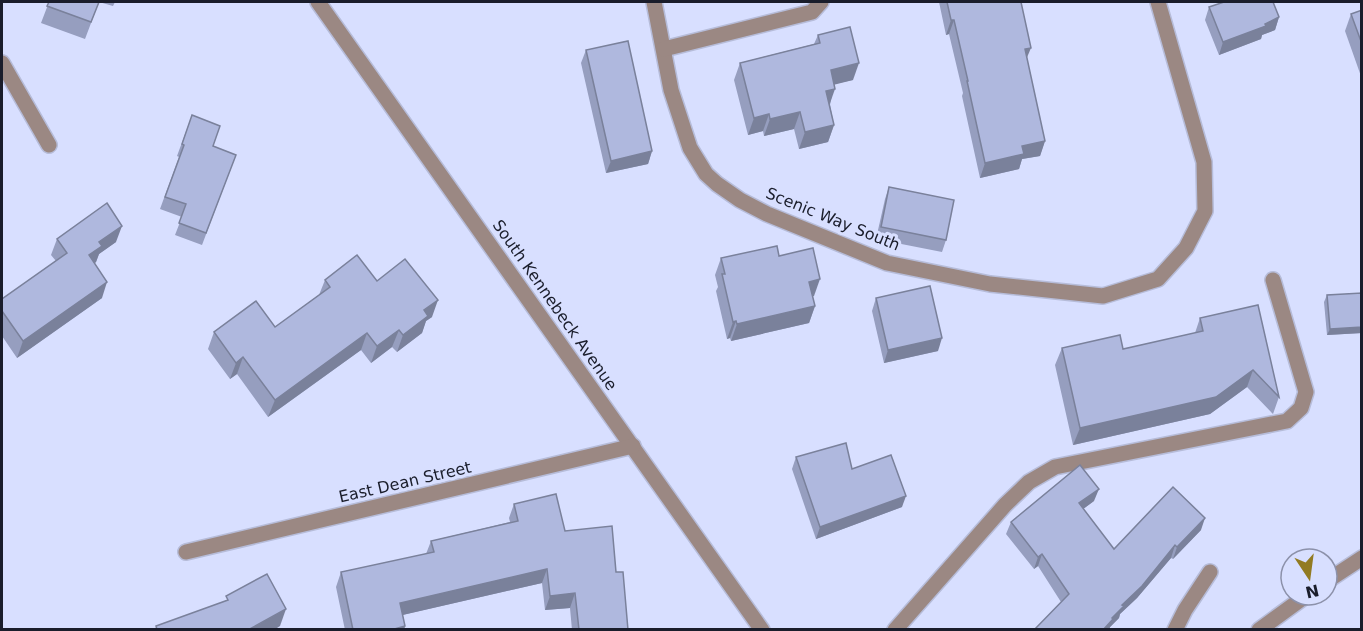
<svg xmlns="http://www.w3.org/2000/svg" width="1363" height="631" font-family="'DejaVu Sans',sans-serif">
<style>
.lines{fill:none;stroke-linecap:round;stroke-linejoin:round}
.minor-casing{stroke:#b6bcd9;stroke-width:18}
.minor{stroke:#9b8883;stroke-width:15}
.wall{fill:#969ebf}
.shaded-wall{fill:#7a819b}
.building{fill:#afb8de;stroke:#7a819b;stroke-width:1.5}
.labels{text-anchor:middle;dominant-baseline:central;stroke-width:6;stroke-linejoin:round;paint-order:stroke}
.street-label{font-size:16px;fill:#1a1d2b;stroke:#d8dfff}
</style>
<rect width="100%" height="100%" fill="#d8dfff"/>
<g class="lines">
<!-- minor casing -->
<g class="minor-casing">
<g id="minor">
<polyline points="318,2 762,630"/>
<polyline points="654,2 671,90 690,148 706,174 717,184 740,200 767,214 887,263 990,284 1103,296 1158,279 1186,248 1205,211 1204,162 1158,2"/>
<polyline points="664,49 812,12 821,2"/>
<polyline points="2,63 49,145"/>
<polyline points="186,552 633,446"/>
<polyline points="1327,581 1362,558"/>
<polyline points="895,630 1005,505 1029,482 1055,467 1287,421 1301,408 1306,392 1273,280"/>
<polyline points="1175,630 1185,610 1210,572"/>
<polyline points="1259,630 1307,595"/>
</g>
</g>
<!-- minor -->
<use href="#minor" class="minor"/>
</g>
<!-- wall -->
<g class="wall">
<polygon points="49,2 115,2 113,6 99,2 85,39 41,23"/>
<polygon points="939,2 1021,2 1027,58 1045,141 1040,156 1022,159 1019,169 980,178 962,96 963,93 949,34 946,35"/>
<polygon points="1209,7 1279,17 1275,30 1262,35 1261,39 1219,55 1205,20"/>
<polygon points="1362,10 1362,79 1345,31 1351,14"/>
<polygon points="818,35 853,80 834,84 830,105 834,125 828,142 799,149 794,129 764,136 763,131 748,135 734,80 740,63 814,44"/>
<polygon points="586,50 652,151 648,164 606,173 581,63"/>
<polygon points="192,115 213,146 236,155 202,245 175,235 182,217 160,209 179,157 177,156"/>
<polygon points="889,187 946,240 942,252 876,239 885,199"/>
<polygon points="57,239 116,242 99,254 96,262 95,263 102,298 17,358 2,336 2,299 56,261 51,255"/>
<polygon points="779,256 814,296 812,296 815,306 809,323 731,341 730,338 727,339 716,291 718,287 715,275 721,258"/>
<polygon points="325,280 377,281 432,317 426,321 422,333 397,352 392,347 371,363 361,350 268,417 237,374 230,379 208,349 214,332 275,327 319,295"/>
<polygon points="1362,293 1362,333 1327,335 1324,302 1327,295"/>
<polygon points="876,298 938,351 884,363 872,311"/>
<polygon points="1258,305 1279,397 1273,414 1247,387 1210,414 1073,445 1055,365 1062,348 1123,349 1195,333 1200,318"/>
<polygon points="796,457 852,469 902,507 816,539 792,469"/>
<polygon points="1094,501 1083,509 1114,549 1201,530 1173,559 1171,558 1137,598 1120,614 1119,618 1110,627 1109,630 1034,630 1061,602 1038,566 1034,569 1006,534 1011,522"/>
<polygon points="514,504 565,531 616,572 628,630 572,630 570,608 545,610 542,583 402,615 405,626 404,630 345,630 336,587 341,572 426,554 431,541 510,522 509,518"/>
</g>
<!-- shaded-wall -->
<g class="shaded-wall">
<polygon points="1279,17 1275,30 1262,35 1261,39 1219,55 1223,42"/>
<polygon points="951,20 954,20 949,34 946,35"/>
<polygon points="1031,48 1025,62 1025,49"/>
<polygon points="859,63 853,80 825,87 831,70"/>
<polygon points="835,89 829,106 826,91"/>
<polygon points="800,112 794,129 764,136 770,119"/>
<polygon points="769,114 763,131 748,135 754,118"/>
<polygon points="834,125 828,142 799,149 805,132"/>
<polygon points="1045,141 1040,156 1022,159 1019,169 980,178 985,163 1022,146"/>
<polygon points="652,151 648,164 606,173 611,161"/>
<polygon points="122,226 116,242 99,254 96,262 83,271 89,255 99,242"/>
<polygon points="820,279 814,296 803,299 809,282"/>
<polygon points="107,282 102,298 17,358 23,341"/>
<polygon points="438,300 432,317 426,321 422,333 397,352 403,335 424,310"/>
<polygon points="815,306 809,323 731,341 737,324"/>
<polygon points="736,321 730,338 727,339 733,322"/>
<polygon points="1362,327 1362,333 1327,335 1330,329"/>
<polygon points="399,330 392,347 371,363 377,346"/>
<polygon points="367,333 361,350 268,417 275,400"/>
<polygon points="942,338 938,351 884,363 888,350"/>
<polygon points="243,357 237,374 230,379 236,363"/>
<polygon points="1253,370 1247,387 1210,414 1073,445 1080,428"/>
<polygon points="1099,489 1094,501 1075,515 1079,503"/>
<polygon points="906,496 902,507 816,539 820,527"/>
<polygon points="1205,518 1201,530 1173,559 1177,547"/>
<polygon points="1175,545 1171,558 1137,598 1120,614 1119,618 1110,627 1109,630 1103,630 1122,605"/>
<polygon points="1042,554 1038,566 1034,569 1038,557"/>
<polygon points="547,569 542,583 394,617 400,603"/>
<polygon points="575,593 570,608 545,610 550,596"/>
<polygon points="286,609 280,626 274,630 248,630"/>
<polygon points="405,626 404,630 391,630"/>
</g>
<!-- building -->
<g class="building">
<polygon points="49,2 99,2 91,22 47,6"/>
<polygon points="947,2 1021,2 1031,48 1025,49 1045,141 1022,146 1024,154 985,163 967,81 968,81 954,20 951,20"/>
<polygon points="1224,2 1273,2 1279,17 1265,24 1266,26 1223,42 1209,7"/>
<polygon points="1362,10 1362,44 1351,14"/>
<polygon points="850,27 859,63 831,70 835,89 826,91 834,125 805,132 800,112 770,119 769,114 754,118 740,63 820,43 818,35"/>
<polygon points="628,41 652,151 611,161 586,50"/>
<polygon points="192,115 220,126 213,146 236,155 206,233 179,223 186,204 165,197 184,145 182,144"/>
<polygon points="889,187 954,200 946,240 881,227"/>
<polygon points="107,203 122,226 99,242 102,246 89,255 107,282 23,341 2,311 2,299 67,253 57,239"/>
<polygon points="777,246 779,256 813,248 820,279 809,282 815,306 737,324 736,321 733,322 722,274 725,274 721,258"/>
<polygon points="357,255 377,281 405,259 438,300 424,310 428,316 403,335 399,330 377,346 367,333 275,400 243,357 236,363 214,332 256,301 275,327 330,287 325,280"/>
<polygon points="930,286 942,338 888,350 876,298"/>
<polygon points="1362,293 1362,327 1330,329 1327,295"/>
<polygon points="1258,305 1279,397 1253,370 1216,397 1080,428 1062,348 1120,335 1123,349 1203,331 1200,318"/>
<polygon points="846,443 852,469 891,455 906,496 820,527 796,457"/>
<polygon points="1080,465 1099,489 1079,503 1114,549 1173,487 1205,518 1177,547 1175,545 1142,586 1122,605 1124,606 1112,618 1113,619 1103,630 1034,630 1069,594 1042,554 1038,557 1011,522"/>
<polygon points="556,494 565,531 612,526 616,572 623,572 628,630 579,630 575,593 550,596 547,569 400,603 405,626 391,630 353,630 341,572 434,552 431,541 518,521 514,504"/>
<polygon points="267,574 286,609 248,630 157,630 156,626 228,600 226,596"/>
</g>
<g class="labels">
<!-- street labels -->
<g class="street-label">
<text transform="translate(833 219) rotate(22)">Scenic Way South</text>
<text transform="translate(555 305) rotate(55)">South Kennebeck Avenue</text>
<text transform="translate(405 482) rotate(-13)">East Dean Street</text>
</g>
</g>
<!-- border -->
<rect width="1363" height="631" fill="none" stroke="#1a1d2b" stroke-width="6"/>
<!-- north arrow -->
<g transform="translate(1309 577) rotate(167)"><circle r="28" fill="#d8dfff" stroke="#8c91aa" stroke-width="1.5"/>
<path d="M0-4.5L10 22L0 15L-10 22Z" fill="#927b22"/>
<text y="-9" font-size="16" font-weight="bold" text-anchor="middle" fill="#1a1d2b">N</text>
</g>
</svg>
